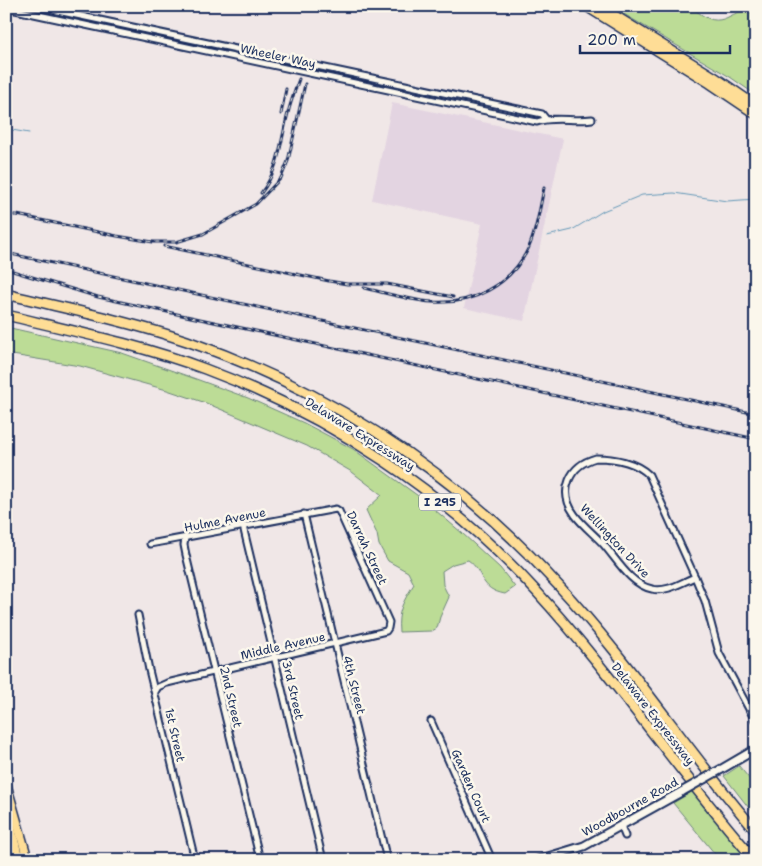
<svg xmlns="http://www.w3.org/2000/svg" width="762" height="866" font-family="'Shantell Sans',sans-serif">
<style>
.built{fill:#e3d4e1}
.green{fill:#bcdc96;stroke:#6c867a}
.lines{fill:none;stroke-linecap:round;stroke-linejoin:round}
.stream{stroke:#6297b7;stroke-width:1}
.minor-casing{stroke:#1b2f5e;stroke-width:9}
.secondary-casing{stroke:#1b2f5e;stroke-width:11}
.primary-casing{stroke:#1b2f5e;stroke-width:11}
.motorway-casing{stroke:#1b2f5e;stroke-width:12}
.minor{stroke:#fbf7ec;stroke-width:5}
.secondary{stroke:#fbf7ec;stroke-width:7}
.primary{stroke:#fedd96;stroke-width:8}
.motorway{stroke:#fedd96;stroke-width:9}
.rail-casing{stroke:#1b2f5e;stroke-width:3}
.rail{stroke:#fbf7ec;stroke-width:1;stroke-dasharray:4;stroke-linecap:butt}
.secondary-bridge-casing{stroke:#1b2f5e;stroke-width:11;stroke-linecap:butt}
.secondary-bridge{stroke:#fbf7ec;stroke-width:7}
.labels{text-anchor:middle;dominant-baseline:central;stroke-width:5;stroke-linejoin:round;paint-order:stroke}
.shield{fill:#fbf7ec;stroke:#5e6b89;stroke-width:1}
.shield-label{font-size:11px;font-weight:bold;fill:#1b2f5e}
.street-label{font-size:12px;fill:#1b2f5e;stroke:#fbf7ec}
</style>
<rect width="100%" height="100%" fill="#f0e7e7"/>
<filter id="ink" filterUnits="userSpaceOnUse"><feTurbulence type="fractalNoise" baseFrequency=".02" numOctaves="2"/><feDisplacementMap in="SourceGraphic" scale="10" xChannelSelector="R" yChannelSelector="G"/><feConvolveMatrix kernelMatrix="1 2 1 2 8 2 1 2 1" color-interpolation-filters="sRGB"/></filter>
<g filter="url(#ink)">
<!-- built -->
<polygon class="built" points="392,103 563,139 524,321 464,308 482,224 372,200"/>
<!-- green -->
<g class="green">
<path d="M620,6H649L660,11H666L674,6H691C726,40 730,0 756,15V95L730,77L617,10Z"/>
<path d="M6,327L122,353L196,379L248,398L304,423L353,449L421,498L462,533L500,568L515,587L505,594C478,589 485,572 468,560L453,564L442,571L443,585L449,597L440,617L437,628L432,631L399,632C397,611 403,602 414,584L408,572L388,561L379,545L377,534L366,510L382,495L352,472L307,446L206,403L167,390L80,366L6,354Z"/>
<polygon points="739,766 756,787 756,813 749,808 724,776"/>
<polygon points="693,791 749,860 720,860 673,803"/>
</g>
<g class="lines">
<!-- stream -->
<g class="stream">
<polyline points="6,129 29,133"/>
<polyline points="547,236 572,230 603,211 642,195 674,193 727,201 756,199"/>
</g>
<!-- minor casing -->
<g class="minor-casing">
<g id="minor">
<polyline points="34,6 542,114 546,119"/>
<path d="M6,8L537,122C555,116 573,122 592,119"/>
<path d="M596,458C614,458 636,462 649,475L695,577C682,582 666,593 652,589C631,585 617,560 604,545C595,535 583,526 575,515C557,491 570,465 596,458Z"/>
<polyline points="304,514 387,860"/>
<polyline points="243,526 323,860"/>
<polyline points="185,538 184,545 186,555 260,860"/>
<polyline points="150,544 336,509 339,511 389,622 388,628 386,631 167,683 158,687 155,692"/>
<polyline points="695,577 705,601 719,653 756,722"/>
<polyline points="138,615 149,670 195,860"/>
<polyline points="431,721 492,860"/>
<polyline points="621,826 625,836"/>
</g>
</g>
<!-- secondary casing -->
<g class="secondary-casing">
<g id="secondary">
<polyline points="720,770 756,749"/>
<polyline points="538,860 584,846 683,791"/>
</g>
</g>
<!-- primary casing -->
<g class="primary-casing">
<g id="primary">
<polyline points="6,783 28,860"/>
<polyline points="6,808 19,860"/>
</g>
</g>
<!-- motorway casing -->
<g class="motorway-casing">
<g id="motorway">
<polyline points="586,6 710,83 756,114"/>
<polyline points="599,6 714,77 756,106"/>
<path d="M6,294C67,309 128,321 187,341C330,391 456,473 558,585C630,662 687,751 756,831"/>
<path d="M6,315C73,331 141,345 205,369C331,416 447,493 537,592C615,677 679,773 755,860"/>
</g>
</g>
<!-- minor -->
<use href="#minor" class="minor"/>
<!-- secondary -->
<use href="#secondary" class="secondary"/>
<!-- primary -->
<use href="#primary" class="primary"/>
<!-- motorway -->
<use href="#motorway" class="motorway"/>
<!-- rail casing -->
<g class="rail-casing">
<g id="rail">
<polyline points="281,114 286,89"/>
<path d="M261,193C279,170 281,140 288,113C291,101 295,90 299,79"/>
<polyline points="6,215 17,215 117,236 153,242 176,242 203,234 256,204 281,178 288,161 305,84"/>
<polyline points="164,246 329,281 347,284 387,284 453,297"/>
<polyline points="6,253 756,414"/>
<polyline points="6,269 98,297 756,439"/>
<path d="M364,288C386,293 409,300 432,302C473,305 511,285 529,247C537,229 540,207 544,188"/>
</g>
</g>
<!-- rail -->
<use href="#rail" class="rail"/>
<!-- secondary-bridge casing -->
<g class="secondary-bridge-casing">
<polyline id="secondary-bridge" points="683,791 720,770"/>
</g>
<!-- secondary-bridge -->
<use href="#secondary-bridge" class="secondary-bridge"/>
</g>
</g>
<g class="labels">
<!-- shield labels -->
<rect class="shield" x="419" y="493.5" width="42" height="17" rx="4"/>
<g class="shield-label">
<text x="440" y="502">I 295</text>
</g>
<!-- street labels -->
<g class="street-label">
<text transform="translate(278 56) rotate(12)">Wheeler Way</text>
<text transform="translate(360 434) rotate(32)">Delaware Expressway</text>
<text transform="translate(225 520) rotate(-11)">Hulme Avenue</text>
<text transform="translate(615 541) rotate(47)">Wellington Drive</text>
<text transform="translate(367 548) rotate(65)">Darrah Street</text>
<text transform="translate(283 646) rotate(-13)">Middle Avenue</text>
<text transform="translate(354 685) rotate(76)">4th Street</text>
<text transform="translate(293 690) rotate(77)">3rd Street</text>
<text transform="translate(231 697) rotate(77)">2nd Street</text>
<text transform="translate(653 714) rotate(52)">Delaware Expressway</text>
<text transform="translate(175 735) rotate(77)">1st Street</text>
<text transform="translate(471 786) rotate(66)">Garden Court</text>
<text transform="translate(630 807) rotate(-29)">Woodbourne Road</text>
</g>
</g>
<!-- margin -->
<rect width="762" height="866" fill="none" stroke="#fbf7ec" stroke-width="25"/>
<rect x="12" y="12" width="737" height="841" fill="none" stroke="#1b2f5e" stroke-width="2" filter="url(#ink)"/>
<!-- scale -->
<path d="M580 45v8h150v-8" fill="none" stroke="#1b2f5e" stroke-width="2.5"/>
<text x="587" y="45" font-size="15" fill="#1b2f5e" stroke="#fbf7ec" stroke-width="4" paint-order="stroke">200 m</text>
</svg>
